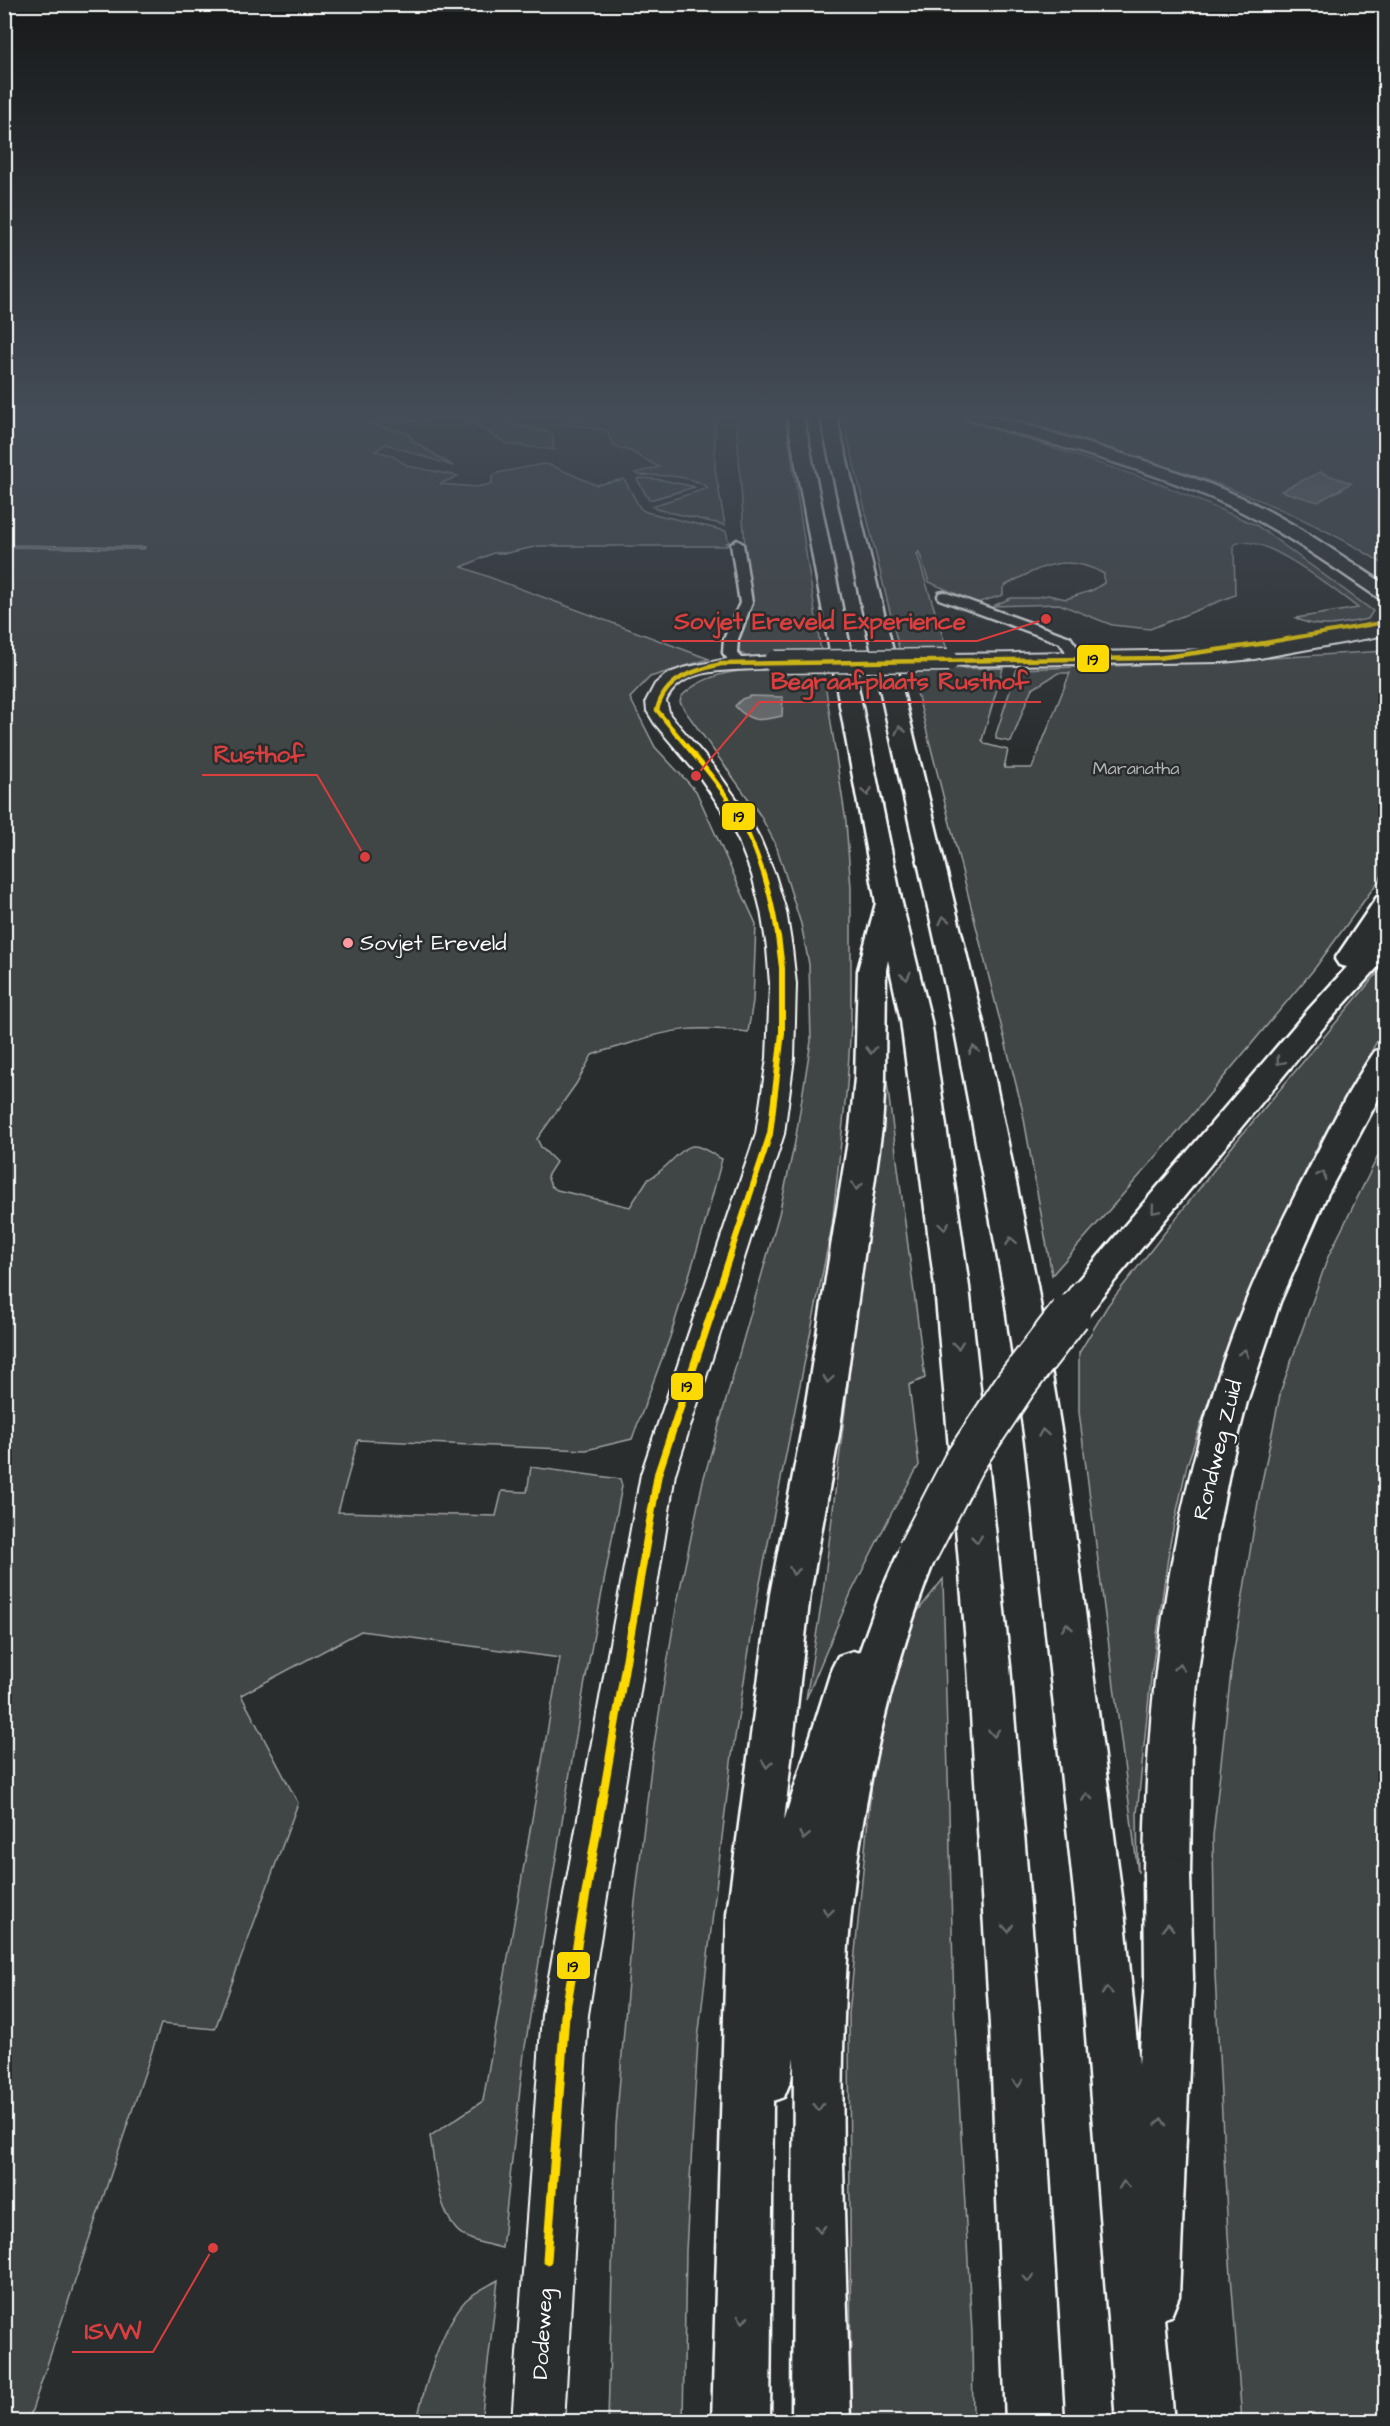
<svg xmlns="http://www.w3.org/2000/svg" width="1390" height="2426" font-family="'Architects Daughter',sans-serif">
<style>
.green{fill:#414445;stroke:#a0a2a2;stroke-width:1.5;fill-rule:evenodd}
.water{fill:#6a6c6d;stroke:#a6a7a7;stroke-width:1.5}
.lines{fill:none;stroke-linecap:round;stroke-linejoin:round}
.street-casing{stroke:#fff;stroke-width:5}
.secondary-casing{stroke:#fff;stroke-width:4}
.primary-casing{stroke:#fff;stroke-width:5}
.highway-casing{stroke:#fff;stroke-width:5}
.street{fill:#2a2d2e;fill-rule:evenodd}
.secondary{fill:#2a2d2e;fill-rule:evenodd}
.primary{fill:#2a2d2e;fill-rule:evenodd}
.highway{fill:#2a2d2e;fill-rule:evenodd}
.secondary-bridge-casing{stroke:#fff;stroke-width:25;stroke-linecap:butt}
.highway-bridge-far1-casing{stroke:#fff;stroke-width:35;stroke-linecap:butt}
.highway-bridge-casing{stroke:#fff;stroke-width:44;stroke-linecap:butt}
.secondary-bridge{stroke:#2a2d2e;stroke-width:22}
.highway-bridge-far1{stroke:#2a2d2e;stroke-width:31}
.highway-bridge{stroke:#2a2d2e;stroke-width:40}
.bus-1-far4-casing{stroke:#2a2d2e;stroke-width:6}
.bus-1-far3-casing{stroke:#2a2d2e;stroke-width:8}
.bus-1-far2-casing{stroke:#2a2d2e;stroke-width:10}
.bus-1-far1-casing{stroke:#2a2d2e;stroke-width:12}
.bus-1-casing{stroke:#2a2d2e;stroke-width:14}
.bus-1-far4{stroke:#fcd900;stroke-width:4}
.bus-1-far3{stroke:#fcd900;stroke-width:4.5}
.bus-1-far2{stroke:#fcd900;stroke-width:6}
.bus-1-far1{stroke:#fcd900;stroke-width:8}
.bus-1{stroke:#fcd900;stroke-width:9}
.oneway{stroke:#6a6c6d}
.poi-dot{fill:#ff9aa2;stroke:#2a2d2e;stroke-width:2}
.labels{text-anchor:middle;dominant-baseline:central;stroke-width:5;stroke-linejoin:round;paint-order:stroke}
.far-park-label{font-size:18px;fill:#b3b4b5;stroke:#2a2d2e}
.poi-label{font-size:22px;fill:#fff;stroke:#2a2d2e;text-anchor:start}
.street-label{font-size:22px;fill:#fff;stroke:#2a2d2e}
.leader{fill:none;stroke:#da3e3e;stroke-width:2}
.callout-dot{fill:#da3e3e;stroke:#2a2d2e;stroke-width:2}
.callout-label{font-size:24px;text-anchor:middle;font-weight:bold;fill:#da3e3e;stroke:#2a2d2e;stroke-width:5;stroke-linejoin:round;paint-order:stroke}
.line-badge{stroke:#2a2d2e;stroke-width:2}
.pale-badge-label{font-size:16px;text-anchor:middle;font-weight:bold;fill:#111}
</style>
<rect width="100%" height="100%" fill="#2a2d2e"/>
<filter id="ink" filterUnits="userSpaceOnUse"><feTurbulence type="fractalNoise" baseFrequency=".0167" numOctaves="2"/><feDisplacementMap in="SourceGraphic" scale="12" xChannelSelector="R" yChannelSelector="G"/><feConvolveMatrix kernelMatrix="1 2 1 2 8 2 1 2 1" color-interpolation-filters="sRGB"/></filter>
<g filter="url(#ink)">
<!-- green -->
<g class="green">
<path d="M4,415H504L511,424L552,433L554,450L507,444L466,419L366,423L408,433L413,441L453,466L386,444L375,451L391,455L408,466L458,476L440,484L476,487L492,484V477L497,473L543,464L550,465L596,485L624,479L640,508L646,512L726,531L729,543H726L727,546H539L507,553H493L462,567L709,659L650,677L630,698L655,747L696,791L756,924L753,1001L748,1032C699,1026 675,1027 628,1044C616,1048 604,1050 592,1055L576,1084L537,1139L541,1147L556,1162L547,1176L551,1186L557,1190L630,1207L648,1179C663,1174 682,1144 695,1146C703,1147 714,1155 722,1159L704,1227L670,1337L632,1439L586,1450L358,1440L338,1512L496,1516L502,1491L527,1492L531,1467L620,1479L622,1486L584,1687L524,2053L502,2248C487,2244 465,2241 455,2228C437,2205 435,2164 430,2136L483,2101L560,1658L361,1631L241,1695L298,1803L215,2029L161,2024L28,2422L4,2421L5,547L144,549L145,547L5,545Z"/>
<path d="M577,415H715V469L725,525L656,509L652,506L708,488C692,474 660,476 639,475L635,473L659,467L630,451L614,446L606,430L563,424Z"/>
<polygon points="736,415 785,415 822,658 750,659 737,651 738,633 753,605 746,561"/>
<path d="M842,415H953L1158,483L1256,525L1373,611L1368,619C1342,623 1320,631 1296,618L1358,608C1337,592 1259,528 1234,545L1235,595L1150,629L1112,625L1059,604L993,606L1011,598H1032L1048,595L1066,599L1093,590L1104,583V574C1066,552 1040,567 1006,585L1003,588V595L977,603L929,582L919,552L917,554L949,656L901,657Z"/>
<path d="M1000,415H1385V565C1268,489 1132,456 1000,415ZM1320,472L1343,489L1320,499L1288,487Z"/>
<polygon points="641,478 663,480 695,487 649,500 637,479"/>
<polygon points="1385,651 1385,872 1315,968 1177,1133 1052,1275 1022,1108 911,669 1003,668 982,740 985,744 1008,750 1004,768 1032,768 1070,673 1058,673 1031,690 1011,742 996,739 996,734 1017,669 1170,664"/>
<path d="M823,670L846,822L851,888V1024L847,1085L832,1226L759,1588L731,1762L698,2039L686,2250L683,2421L608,2422L616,2126L634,1910L653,1751L677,1603L703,1481L779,1214L795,1142L811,1041L809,964L801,924L776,845L760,815L686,712L680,702L681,697C715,661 777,671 823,670Z"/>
<polygon points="1385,964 1385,1027 1315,1151 1251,1288 1224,1356 1187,1465 1170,1543 1151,1677 1137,1814 1138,1873 1079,1412 1079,1353 1108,1305 1235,1143"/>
<polygon points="883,1051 925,1378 909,1385 919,1465 891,1514 851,1593 806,1699 823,1593 868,1218"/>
<polygon points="1385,1142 1385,2421 1242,2421 1228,2235 1215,1974 1213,1836 1232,1663 1259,1496 1281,1390 1328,1257"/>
<polygon points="943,1579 954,2008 972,2333 973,2421 851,2422 849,2014 873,1768 894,1680 917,1612"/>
<path d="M498,2280L481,2421H417C424,2387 442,2325 466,2300C475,2292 488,2286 498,2280Z"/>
</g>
<!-- water -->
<g class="water">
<polygon points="1320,472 1351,483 1318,502 1281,491"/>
<path d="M751,696L783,697L782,716C761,721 750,723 735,706L742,699Z"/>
</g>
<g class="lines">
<!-- street casing -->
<g class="street-casing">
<g id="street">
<polygon points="737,540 743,544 752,603 738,639 737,653 745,663 738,667 733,666 723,653 724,639 740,603 731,544"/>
<polygon points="944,592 1070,637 1086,660 1084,663 1074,663 1060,643 939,599 938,596 939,593"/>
</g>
</g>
<!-- secondary casing -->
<g class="secondary-casing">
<g id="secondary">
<polygon points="1386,623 1386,635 1254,659 1222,662 948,666 941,664 938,660 941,656 948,654 1222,650 1254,647"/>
<path d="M775,656L782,658L785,662L782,666C745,675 686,659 666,701L670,715L714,767L745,811L760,839L775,875L786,911L792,948L796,984L794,1058L784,1134L675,1474L588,2015L564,2422H512L542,2015L641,1474L756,1134L767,1058L770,984L767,948L761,911L752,875L738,839L723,811L699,776L655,724L647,711L646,701L655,684L667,674L683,668L727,659Z"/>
</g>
</g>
<!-- primary casing -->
<g class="primary-casing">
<g id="primary">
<path d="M966,415C1002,415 1037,429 1072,439C1130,456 1190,474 1245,499C1295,523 1340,555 1386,585V600L1379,598C1331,566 1284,532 1232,507C1148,467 1056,447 968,419Z"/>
<polygon points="1386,895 1386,924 1379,935 1386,933 1386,958 1328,1022 1098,1301 1086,1304 1074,1301 1069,1293 1074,1285 1308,1010 1347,967 1339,965 1335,959 1377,897"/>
<path d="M1386,1048V1085L1327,1195L1280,1302L1247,1402L1230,1468L1217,1535L1198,1672L1192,1741L1190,1875L1184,1889L1167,1895L1150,1889L1144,1875C1146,1693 1169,1509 1232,1337C1253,1279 1280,1224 1309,1169C1329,1129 1350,1087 1375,1051Z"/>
</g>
</g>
<!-- highway casing -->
<g class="highway-casing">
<g id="highway">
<path d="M787,415H803L901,899L931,1021L969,1287L1010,1666L1040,2025L1064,2422H1006L990,2025L968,1666L935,1287L901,1021L888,960L886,970L885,1078L882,1128L839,1434L810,1594L784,1821L832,1668L838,1656L853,1651L859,1653L881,1592L904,1540L918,1536L932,1540L938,1551C887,1678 859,1810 848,1946C836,2101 847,2266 850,2422H792L794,2057L791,2080L784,2097L773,2101L770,2422H712L727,1914L770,1594L801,1434L850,1128L855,1078L858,970L876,903Z"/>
<polygon points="820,415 836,415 985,1031 1037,1285 1064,1448 1125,1920 1139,2064 1145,1978 1144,1875 1150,1861 1167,1855 1184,1861 1190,1875 1193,1978 1179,2296 1171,2316 1164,2318 1174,2422 1116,2422 1077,1920 1026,1448 1003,1285 955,1031"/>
</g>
</g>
<!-- street -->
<use href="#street" class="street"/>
<!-- secondary -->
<use href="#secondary" class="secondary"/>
<!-- primary -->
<use href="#primary" class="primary"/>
<!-- highway -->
<use href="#highway" class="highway"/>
<!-- secondary-bridge casing -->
<g class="secondary-bridge-casing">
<polyline id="secondary-bridge" points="775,662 948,660"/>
</g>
<!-- highway-bridge-far1 casing -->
<g class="highway-bridge-far1-casing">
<polyline id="highway-bridge-far1" points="1069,1316 1086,1293"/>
</g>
<!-- highway-bridge casing -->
<g class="highway-bridge-casing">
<polyline id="highway-bridge" points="918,1551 963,1464 1016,1384 1070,1314"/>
</g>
<!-- secondary-bridge -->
<use href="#secondary-bridge" class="secondary-bridge"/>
<!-- highway-bridge-far1 -->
<use href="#highway-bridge-far1" class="highway-bridge-far1"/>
<!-- highway-bridge -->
<use href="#highway-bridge" class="highway-bridge"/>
<!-- bus-1-far4 casing -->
<g class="bus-1-far4-casing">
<polyline id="bus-1-far4" points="1258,644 1386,622"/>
</g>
<!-- bus-1-far3 casing -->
<g class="bus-1-far3-casing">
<path id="bus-1-far3" d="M778,938C772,898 760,855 741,820C720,781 684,745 657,710C665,678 692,671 721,664L1158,658L1267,643"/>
</g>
<!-- bus-1-far2 casing -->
<g class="bus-1-far2-casing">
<polyline id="bus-1-far2" points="710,1316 770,1134 782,1033 782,968 778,936"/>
</g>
<!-- bus-1-far1 casing -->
<g class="bus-1-far1-casing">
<polyline id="bus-1-far1" points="602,1802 658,1474 711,1314"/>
</g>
<!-- bus-1 casing -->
<g class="bus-1-casing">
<polyline id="bus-1" points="547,2260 565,2015 602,1800"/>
</g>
<!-- bus-1-far4 -->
<use href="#bus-1-far4" class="bus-1-far4"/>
<!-- bus-1-far3 -->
<use href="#bus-1-far3" class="bus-1-far3"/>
<!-- bus-1-far2 -->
<use href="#bus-1-far2" class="bus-1-far2"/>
<!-- bus-1-far1 -->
<use href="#bus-1-far1" class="bus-1-far1"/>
<!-- bus-1 -->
<use href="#bus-1" class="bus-1"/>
</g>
<!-- one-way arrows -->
<defs><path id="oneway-chevron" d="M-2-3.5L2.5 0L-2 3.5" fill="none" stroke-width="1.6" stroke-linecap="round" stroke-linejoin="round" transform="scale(1.5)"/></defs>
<g class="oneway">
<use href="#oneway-chevron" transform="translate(900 730) rotate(-103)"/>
<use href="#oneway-chevron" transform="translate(867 792) rotate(79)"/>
<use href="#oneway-chevron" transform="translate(944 920) rotate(-103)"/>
<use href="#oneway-chevron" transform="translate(906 976) rotate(77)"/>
<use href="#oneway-chevron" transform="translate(871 1050) rotate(91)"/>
<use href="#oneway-chevron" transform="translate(974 1050) rotate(-101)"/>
<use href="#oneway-chevron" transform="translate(1280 1061) rotate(130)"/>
<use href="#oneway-chevron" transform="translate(1322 1175) rotate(-63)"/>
<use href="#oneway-chevron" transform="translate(857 1186) rotate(98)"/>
<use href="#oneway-chevron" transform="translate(1155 1210) rotate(130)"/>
<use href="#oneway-chevron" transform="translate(944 1226) rotate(82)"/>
<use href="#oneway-chevron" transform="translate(1011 1241) rotate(-101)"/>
<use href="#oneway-chevron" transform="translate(958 1345) rotate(84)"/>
<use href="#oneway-chevron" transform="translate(1244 1353) rotate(-72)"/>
<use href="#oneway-chevron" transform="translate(828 1379) rotate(98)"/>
<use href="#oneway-chevron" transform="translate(1043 1433) rotate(-99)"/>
<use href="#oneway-chevron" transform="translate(977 1539) rotate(84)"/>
<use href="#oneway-chevron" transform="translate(794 1571) rotate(101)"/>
<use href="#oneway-chevron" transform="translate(1067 1627) rotate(-97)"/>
<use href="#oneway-chevron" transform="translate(1179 1667) rotate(-84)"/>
<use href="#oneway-chevron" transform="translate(994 1733) rotate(86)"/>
<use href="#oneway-chevron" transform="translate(767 1764) rotate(96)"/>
<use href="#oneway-chevron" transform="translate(1087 1797) rotate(-97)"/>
<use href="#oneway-chevron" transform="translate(804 1836) rotate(102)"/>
<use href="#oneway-chevron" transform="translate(828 1912) rotate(97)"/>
<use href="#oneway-chevron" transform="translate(1168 1927) rotate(-91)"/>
<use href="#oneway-chevron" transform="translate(1008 1928) rotate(86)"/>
<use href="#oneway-chevron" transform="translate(1107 1991) rotate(-95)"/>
<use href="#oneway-chevron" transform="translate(1018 2083) rotate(87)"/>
<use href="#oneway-chevron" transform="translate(818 2107) rotate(90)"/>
<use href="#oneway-chevron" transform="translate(1161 2122) rotate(-87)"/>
<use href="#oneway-chevron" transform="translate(1124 2185) rotate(-95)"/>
<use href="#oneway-chevron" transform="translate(820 2229) rotate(89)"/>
<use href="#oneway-chevron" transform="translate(1028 2278) rotate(87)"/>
<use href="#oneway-chevron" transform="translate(743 2319) rotate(91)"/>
</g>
</g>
<!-- sky -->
<linearGradient id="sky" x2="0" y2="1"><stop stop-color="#171919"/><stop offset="0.55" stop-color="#444c57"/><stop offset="1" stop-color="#444c57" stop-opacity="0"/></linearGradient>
<rect width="1390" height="754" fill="url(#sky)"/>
<!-- markers -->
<circle class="poi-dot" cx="348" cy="943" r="6"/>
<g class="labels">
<!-- far-park labels -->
<g class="far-park-label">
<text x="1136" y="768">Maranatha</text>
</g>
<!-- poi labels -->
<g class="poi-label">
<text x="360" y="943">Sovjet Ereveld</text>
</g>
<!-- street labels -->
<g class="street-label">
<text transform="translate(1218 1450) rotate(-76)">Rondweg Zuid</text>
<text transform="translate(543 2334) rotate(-87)">Dodeweg</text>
</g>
</g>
<!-- callouts -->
<path class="leader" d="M1046 619L977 641H662M696 776L759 702H1041M365 857L317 775H202M213 2248L153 2352H72"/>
<g class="callout-dot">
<circle cx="1046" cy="619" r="6"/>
<circle cx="696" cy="776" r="6"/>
<circle cx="365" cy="857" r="6"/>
<circle cx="213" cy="2248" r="6"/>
</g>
<g class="callout-label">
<text x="820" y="629">Sovjet Ereveld Experience</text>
<text x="900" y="689">Begraafplaats Rusthof</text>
<text x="259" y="762">Rusthof</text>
<text x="113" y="2339">ISVW</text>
</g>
<g class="line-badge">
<rect x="1076" y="644" width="34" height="29" rx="6" fill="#fcd900"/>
<rect x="721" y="802" width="35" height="29" rx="6" fill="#fcd900"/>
<rect x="670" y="1372" width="34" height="29" rx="6" fill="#fcd900"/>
<rect x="556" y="1951" width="35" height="29" rx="6" fill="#fcd900"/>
</g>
<g class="pale-badge-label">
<text x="1093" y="665">19</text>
<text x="739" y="822">19</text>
<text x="687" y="1392">19</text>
<text x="573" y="1972">19</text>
</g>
<!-- margin -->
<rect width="1390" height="2426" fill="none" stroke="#2a2d2e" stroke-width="24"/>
<rect x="12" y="12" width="1366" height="2402" fill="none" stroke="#fff" stroke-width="2" filter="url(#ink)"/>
</svg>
